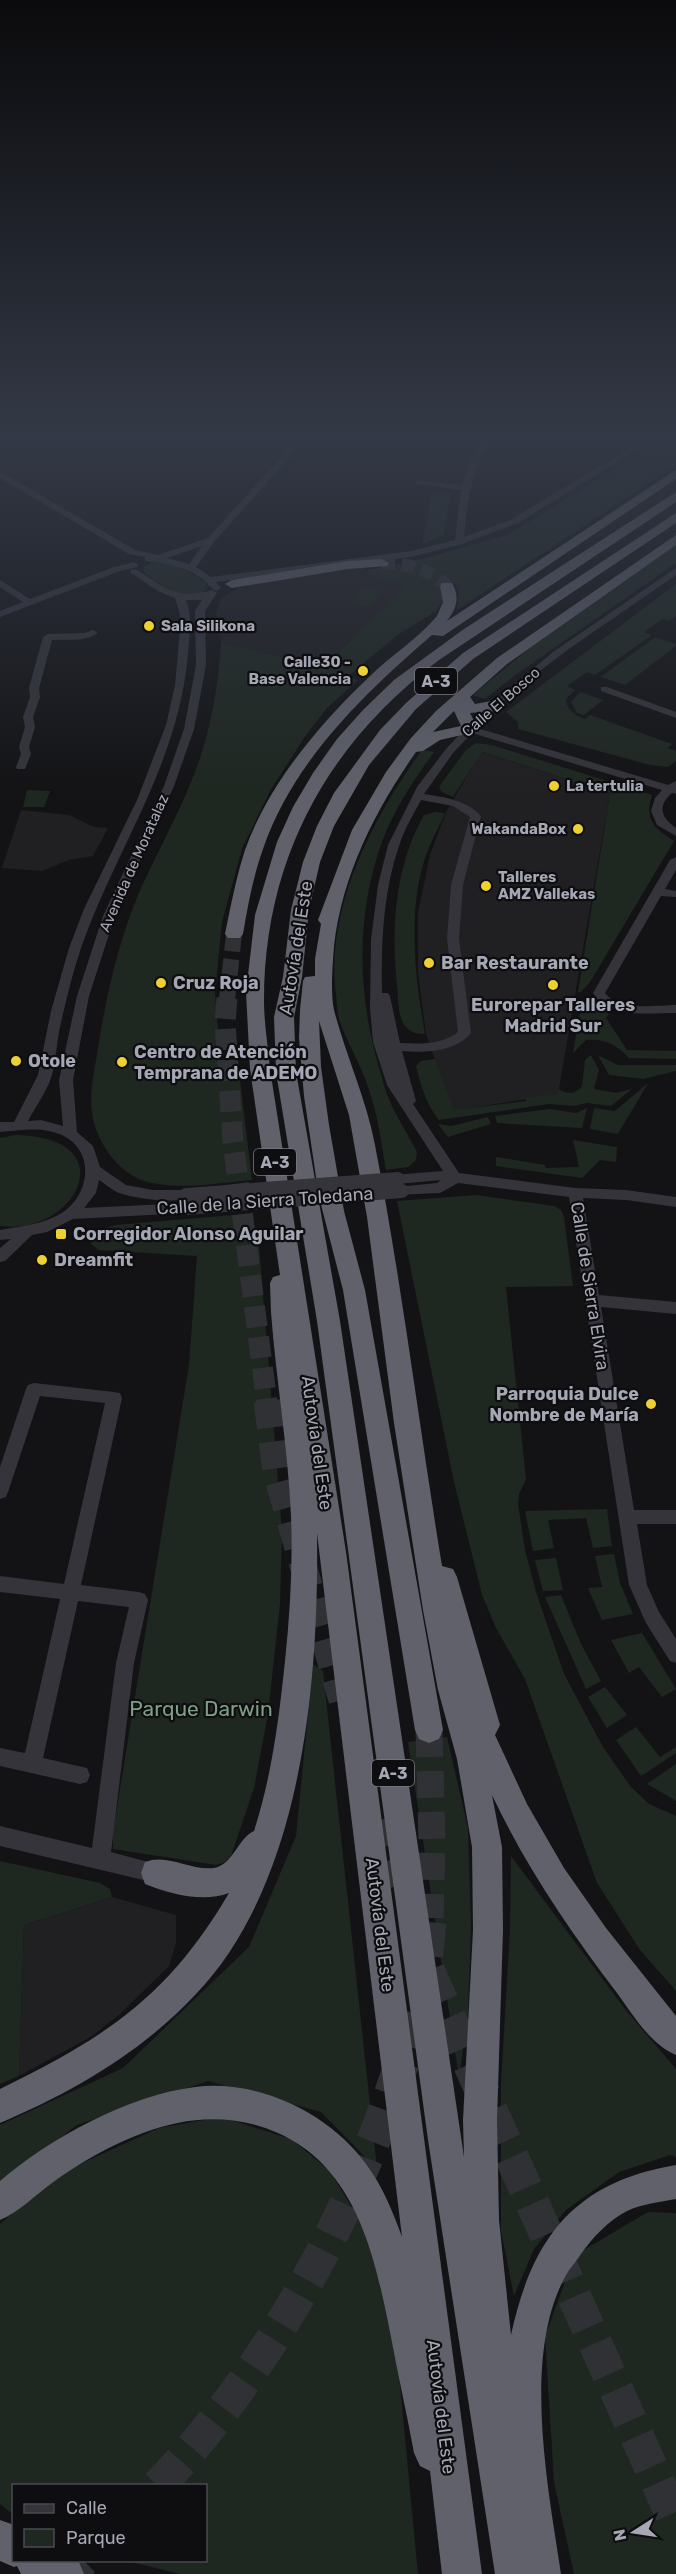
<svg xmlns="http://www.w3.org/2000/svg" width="676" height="2574" font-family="Rubik,sans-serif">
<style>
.built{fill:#201f22}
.green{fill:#1f2721}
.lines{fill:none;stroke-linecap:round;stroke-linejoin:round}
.highway-tunnel-far4{stroke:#303135;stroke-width:13;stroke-dasharray:13 7;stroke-linecap:butt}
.highway-tunnel-far3{stroke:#303135;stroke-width:16;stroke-dasharray:16 8;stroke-linecap:butt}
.highway-tunnel-far2{stroke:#303135;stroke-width:21;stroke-dasharray:21 10;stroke-linecap:butt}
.highway-tunnel-far1{stroke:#303135;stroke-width:27;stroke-dasharray:27 14;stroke-linecap:butt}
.highway-tunnel{stroke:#303135;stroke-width:34;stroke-dasharray:34 17;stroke-linecap:butt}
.minor{fill:#34343a;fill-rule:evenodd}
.highway{fill:#60616b;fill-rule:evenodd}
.minor-bridge{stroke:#34343a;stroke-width:14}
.poi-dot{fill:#edd133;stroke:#0e0e10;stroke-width:2}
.labels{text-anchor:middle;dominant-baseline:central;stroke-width:4.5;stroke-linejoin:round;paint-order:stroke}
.far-poi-label{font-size:15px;font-weight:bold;fill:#a5a7b5;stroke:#0e0e10;text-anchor:start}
.far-street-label{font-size:15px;fill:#a5a7b5;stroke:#0e0e10}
.shield{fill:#0e0e10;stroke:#787984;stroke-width:1.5}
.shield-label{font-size:16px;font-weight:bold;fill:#a5a7b5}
.street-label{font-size:18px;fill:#a5a7b5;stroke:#0e0e10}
.poi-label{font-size:18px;font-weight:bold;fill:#a5a7b5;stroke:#0e0e10;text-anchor:start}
.near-park-label{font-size:21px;fill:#7c9f85;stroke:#0e0e10}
</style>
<rect width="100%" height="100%" fill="#131315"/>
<!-- built -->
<g class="built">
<polygon points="364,567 370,574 406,583 325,667 221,643 216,613 221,598 237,589 259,582"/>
<polygon points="481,752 610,793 558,1094 452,1111 426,1033 418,973 418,913 430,855 446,812"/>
<polygon points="21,810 69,815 94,827 108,828 93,856 69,860 42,871 2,868"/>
<polygon points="112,1897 176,1915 176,1943 169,1966 120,2014 92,2036 19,2076 24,1925"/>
</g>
<!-- green -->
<g class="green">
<path d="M671,435H676V465L457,610L459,592L455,584L440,587L443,600L436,611L399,634L348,676L358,680L326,709L304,738L270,791L242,849L222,922L215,993L222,1081L240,1080L252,1180C217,1183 173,1192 139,1179C119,1170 103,1149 96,1129C86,1102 94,1075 98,1048C106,996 118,944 138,895C156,854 179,814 195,772C211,731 218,687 221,643L325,667L405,584L369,574L366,570L411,562L507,535Z"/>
<polygon points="432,492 450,493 444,535 422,544"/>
<polygon points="676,545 676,563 514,676 485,699 473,695 531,647"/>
<path d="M156,561L172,563L206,582L208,588C192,606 157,584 143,571L144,566Z"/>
<path d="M676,584V616L669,621L662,619L644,632L652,635L595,675L587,672L567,686L575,690L566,699C566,710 576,716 585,719L590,715L672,744L668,748L676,751V761L668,767L650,765L518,729V722L506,712Z"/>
<polygon points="365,586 384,590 368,607 349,603"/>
<polygon points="655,637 676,644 676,646 625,685 601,677"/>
<polygon points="580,692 603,700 584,715 577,713 571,702"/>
<path d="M476,743L492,745L652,795C644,820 654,828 674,841L590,982L581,992H578L610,793L482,752L453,797L442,792L439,787L441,784L466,750Z"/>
<path d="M422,750L434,752C414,780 395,808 383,839C356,912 357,990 378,1064C382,1076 384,1088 389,1099C396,1117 408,1134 417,1152L416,1160L408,1167L386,1170C381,1143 378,1115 369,1090C362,1066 348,1045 340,1022C337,1014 337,1004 336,995C325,908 372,819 422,750Z"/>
<polygon points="27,790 50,791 44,807 23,807"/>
<path d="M435,812L445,813C439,827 431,841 426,855C407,911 415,977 425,1034C397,1035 399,1007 397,986C391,930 395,865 424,815Z"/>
<path d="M582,1001H591L609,1014L606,1018L627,1050L676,1051V1059L629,1058C617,1045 604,1038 586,1040L573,1053Z"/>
<path d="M591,1055L599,1070L594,1089L616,1093L632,1089L611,1106L587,1103L573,1106L549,1104L439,1120C426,1104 421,1086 416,1066L421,1061L435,1059L454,1110L526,1101V1098L557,1094L558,1089C567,1094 575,1095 582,1086L585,1060Z"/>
<polygon points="598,1055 618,1065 676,1065 676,1071 643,1079 609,1075"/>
<polygon points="648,1083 618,1134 590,1129 594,1108 615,1111"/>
<polygon points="587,1108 582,1128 497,1123 495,1116 550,1109 576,1113"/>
<polygon points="488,1117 491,1124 448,1137 438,1124 451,1126"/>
<path d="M16,1135C126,1137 77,1236 0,1226V1138Z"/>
<polygon points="573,1140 617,1147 616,1162 600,1160 582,1178 496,1166 496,1157 545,1165 546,1168 579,1167"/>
<polygon points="476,1195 554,1206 561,1210 564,1217 573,1286 506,1287 526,1479 519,1494 518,1504 525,1550 536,1592 564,1674 603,1747 631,1787 649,1804 676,1816 676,1991 640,1950 597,1883 525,1679 496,1628 482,1595 454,1482 397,1201"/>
<polygon points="244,1214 248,1233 258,1232 282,1531 280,1604 268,1714 254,1788 231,1856 225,1862 216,1865 113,1849 113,1832 189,1365 197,1256 99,1250 91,1244 90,1233 115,1225"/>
<polygon points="607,1509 612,1546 593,1548 586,1518 548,1520 554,1548 533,1551 525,1511"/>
<polygon points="614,1554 620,1583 633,1614 602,1620 588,1588 602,1587 595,1556"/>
<polygon points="556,1558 563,1590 543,1591 535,1560"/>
<polygon points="561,1595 581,1644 601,1681 586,1689 545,1597"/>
<polygon points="642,1633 676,1689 662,1697 639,1667 629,1673 611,1640"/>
<polygon points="313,1664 323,1671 377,2169 321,2112 208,2081 77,2125 0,2185 0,2125 123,2068 249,1947 296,1836"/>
<polygon points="605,1687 627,1715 607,1728 588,1697"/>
<polygon points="636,1727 660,1757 676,1747 676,1753 641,1776 616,1740"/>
<polygon points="447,1737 468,1828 471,1925 468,2014 459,2078 408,1742"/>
<polygon points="676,1764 676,1801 647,1784"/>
<polygon points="511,1856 625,2009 676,2069 676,2157 670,2155 619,2172 566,2210 534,2249 514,2296 501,2231 501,2084 510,1929"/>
<polygon points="0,1861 100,1883 110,1889 112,1897 24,1925 19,2076 0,2084"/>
<polygon points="221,2117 291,2139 330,2171 373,2243 398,2364 418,2574 180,2574 127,2561 206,2560 206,2486 14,2486 13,2514 0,2504 0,2224 56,2175 159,2128"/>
<polygon points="648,2212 676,2213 676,2574 574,2574 554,2482 545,2336 575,2255"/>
</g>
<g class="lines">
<!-- highway-tunnel-far4 -->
<path class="highway-tunnel-far4" d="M382,563C408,564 427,567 447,586"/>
<!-- highway-tunnel-far3 -->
<polyline class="highway-tunnel-far3" points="227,999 234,934"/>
<!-- highway-tunnel-far2 -->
<polyline class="highway-tunnel-far2" points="227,998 225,1022 233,1142 267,1403"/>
<!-- highway-tunnel-far1 -->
<g class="highway-tunnel-far1">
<polyline points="267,1401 276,1472 342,1700"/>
<polyline points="429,1730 432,1843 430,1918"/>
<polyline points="377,1821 400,1899"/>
</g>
<!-- highway-tunnel -->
<g class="highway-tunnel">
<polyline points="426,1956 430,1916"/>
<polyline points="428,1971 676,2523"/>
<path d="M158,2486C264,2375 343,2232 393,2088C403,2059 416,2031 421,2001"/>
<polyline points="69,2574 83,2560"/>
</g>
<!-- minor -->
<g class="minor">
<path d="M301,435H309L214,542L196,567L211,577L411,551L455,540L461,490L414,483L418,481L462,485L471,459L486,435H494C472,466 467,500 464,537L512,519L652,435H661L518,523L462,544L411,557L216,582L221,588L216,591C210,588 207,582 201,578C184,566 165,563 145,561V557L129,554L0,478V473H3L135,550L158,555L208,538ZM202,546L189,564L167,558Z"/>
<polygon points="134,562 138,565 137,567 120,571 0,617 0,611 23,602 0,587 0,580 30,599 114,567"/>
<path d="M676,568V575C608,623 534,667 477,728L668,785L676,781V794L672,793C657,806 661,818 676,828V836L657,825L651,811L655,798L662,790L472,733L453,753L424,794C444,797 467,800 481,816L463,885L459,939L471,1033C456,1052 424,1053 402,1051L416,1101L413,1104L459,1173L575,1188L626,1190L676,1197V1207L626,1200L583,1198L599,1295L676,1302V1314L601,1307L634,1510H676V1524H637L647,1585L659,1612L676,1639V1663L670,1661L646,1623L629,1585L569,1197L458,1183L440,1193L397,1195L395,1191L397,1187L437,1183L441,1180L398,1184L391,1179L393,1175L443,1171L387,1085L373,1042L370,1008L371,940L378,885L388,845L417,787L446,749L479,714L553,652ZM421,800L453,806L470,817L451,885L447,939L458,1032C442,1045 420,1044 400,1043L390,996L388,993H382C381,944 383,892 399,846C404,830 413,815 421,800Z"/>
<path d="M131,569C138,569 142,573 148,577C172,593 184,598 212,590L217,593L205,611L206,665L194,729L174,786L115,916L89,996L73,1080L77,1132L93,1146L100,1167L126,1185L153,1190H186L193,1195C185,1206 132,1198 119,1193C112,1190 105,1184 99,1180L96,1193L84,1208L187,1203L194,1208L187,1213L73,1219L47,1232L32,1235L5,1261L0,1262V1248L11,1239L0,1240V1230C22,1226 47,1224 66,1210C90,1191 94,1152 64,1136C44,1126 21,1130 0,1132V1122H14L38,1075L51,1011L69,948L84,909L137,800L166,725L175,685L180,630V614L175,598L158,591L131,573ZM186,600H202L195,611L196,665L184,729L164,786L103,916L77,996L59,1080L63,1126L41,1120L28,1121C35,1108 44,1095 50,1081C56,1065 56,1048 59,1032C65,1004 72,975 81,948C117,846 178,766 188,654C189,636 193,617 186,600Z"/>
<path d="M93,630L98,633C86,642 67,639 52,640L39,688L40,697L33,717L35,727L29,747L31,754L25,769H17L16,767L21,754L19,747L25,727L23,717L30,697L29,688L43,637L48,634L85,633Z"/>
<polygon points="601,687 607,687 676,712 676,718 601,691"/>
<path d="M676,857V870L665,889L676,891V897L661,896L605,993C619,1012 656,1005 676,1005V1013C648,1013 610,1019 593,993L670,860Z"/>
<polygon points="34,1383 114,1392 120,1393 122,1398 81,1585 139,1592 145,1594 148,1600 134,1663 111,1852 163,1866 166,1873 163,1880 156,1883 0,1846 0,1826 92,1848 116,1663 129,1607 78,1601 43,1758 87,1768 90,1775 87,1782 80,1784 0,1766 0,1748 25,1753 60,1599 0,1592 0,1576 64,1584 105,1403 40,1396 8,1492 6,1497 0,1499 0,1467 26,1389 28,1385"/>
</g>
<!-- highway -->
<g class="highway">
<path d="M676,470V479L443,636L432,635C364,694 293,761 263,849C253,877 248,905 243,934L240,938H228L225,934C231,905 236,878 245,850C269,783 319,725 369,677C390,656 418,639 437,616L443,602L440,586L442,583H452C460,597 457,608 447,621Z"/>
<path d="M676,492V502L439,660C327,744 264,859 264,1001C264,1023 268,1046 270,1069L346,1552L482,2574H442L430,2471L420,2466L414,2453C407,2414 398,2376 391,2337C374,2252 355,2155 259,2126C220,2114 180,2119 143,2133C111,2145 79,2163 52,2183C34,2196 19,2212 0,2220V2181C50,2138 129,2095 195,2087C258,2079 329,2113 366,2164C382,2185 393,2212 402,2237L317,1533C319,1681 303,1882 196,1994C142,2052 73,2092 0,2123V2089C106,2037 168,1997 229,1893C203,1903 170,1894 145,1884L141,1873L145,1862C168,1853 190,1871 214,1868C233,1865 238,1838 254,1831C272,1775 279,1718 285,1661C290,1613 293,1564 291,1516C288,1448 276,1380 271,1312L270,1283L273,1277L280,1275L250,1069L246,992L255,915L277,842L293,807L313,773L337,739L363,710L394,680L464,629Z"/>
<path d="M676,513V523L473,659L416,709L369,765L334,826L320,862L309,910L302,977L294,1017L296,1072L340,1321L464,2157L463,2120L473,1930L472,1847L457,1759L438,1690L423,1610L394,1423L367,1217L349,1115L319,1021L321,1067L329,1125L344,1211L365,1290L443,1730L439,1739L429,1743L419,1739L415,1730L343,1290L319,1197L304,1096L299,1038L300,1010L303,981L305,977L315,976V959L321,924L318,920L352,830L386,772L411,738L436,711L497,658L676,535V545L507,664L470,697L475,704L491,701L499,706L491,711L470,713L478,729L475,732L440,740L423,751L416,752C373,813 337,885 333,960C332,975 331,996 334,1010C346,1056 366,1098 375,1145C402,1284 419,1426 442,1566L453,1569L457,1577L500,1725L495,1735L527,1804L564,1868L606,1928L676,2016V2055C650,2044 633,2015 617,1993C569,1930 526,1867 492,1795L502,1847L503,1930L497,2120L499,2220L511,2335C532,2238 574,2182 676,2165V2199C660,2202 642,2204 627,2211C608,2221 593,2237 581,2254C576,2262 569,2269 565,2277C522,2356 548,2488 561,2574H495L428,2140L317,1321L276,1072L274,1017L283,977L291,910L303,862L317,826L334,793L380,730L406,703L463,653ZM454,711L461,726L433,732Z"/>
<polygon points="382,559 389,563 387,566 348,569 232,588 225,584 232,580 348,561"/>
<polygon points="0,2520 14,2525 14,2560 78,2560 84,2574 21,2574 17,2566 14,2567 0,2561"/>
</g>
<!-- minor-bridge -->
<g class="minor-bridge">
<polyline points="186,1195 398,1179"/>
<polyline points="187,1208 402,1191"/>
</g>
</g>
<!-- sky -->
<linearGradient id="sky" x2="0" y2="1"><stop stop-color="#0a0a0c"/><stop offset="0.55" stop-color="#333946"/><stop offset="1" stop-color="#333946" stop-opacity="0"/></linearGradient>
<rect width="676" height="795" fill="url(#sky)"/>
<!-- markers -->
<g class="poi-dot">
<circle cx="149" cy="626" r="6"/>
<circle cx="363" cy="671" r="6"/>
<circle cx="554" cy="786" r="6"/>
<circle cx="578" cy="829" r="6"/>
<circle cx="486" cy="886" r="6"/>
<circle cx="429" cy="963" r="6"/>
<circle cx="161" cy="983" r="6"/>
<circle cx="553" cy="985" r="6"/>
<circle cx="16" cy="1061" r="6"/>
<circle cx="122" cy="1062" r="6"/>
<rect x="55" y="1228" width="12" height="12" rx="3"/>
<circle cx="42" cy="1260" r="6"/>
<circle cx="651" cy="1404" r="6"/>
</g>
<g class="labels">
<!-- far-poi labels -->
<g class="far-poi-label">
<text x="161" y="626">Sala Silikona</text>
<text x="351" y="662" text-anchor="end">Calle30 -<tspan x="351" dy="17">Base Valencia</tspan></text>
<text x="566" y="786">La tertulia</text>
<text x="566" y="829" text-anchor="end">WakandaBox</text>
<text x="498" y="877">Talleres<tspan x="498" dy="17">AMZ Vallekas</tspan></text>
</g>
<!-- far-street labels -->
<g class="far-street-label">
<text transform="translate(501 702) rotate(-41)">Calle El Bosco</text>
<text transform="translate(134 863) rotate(-66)">Avenida de Moratalaz</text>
</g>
<!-- shield labels -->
<g class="shield">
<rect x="415" y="668" width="42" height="26" rx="4.5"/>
<rect x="254" y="1149" width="42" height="26" rx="4.5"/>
<rect x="372" y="1760" width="42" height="26" rx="4.5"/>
</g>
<g class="shield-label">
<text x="436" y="681">A-3</text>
<text x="275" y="1162">A-3</text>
<text x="393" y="1773">A-3</text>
</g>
<!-- street labels -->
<g class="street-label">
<text transform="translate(296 948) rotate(-81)">Autovía del Este</text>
<text transform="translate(265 1201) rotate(-4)">Calle de la Sierra Toledana</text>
<text transform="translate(590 1286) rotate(81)">Calle de Sierra Elvira</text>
<text transform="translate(317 1443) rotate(82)">Autovía del Este</text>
<text transform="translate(380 1925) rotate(83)">Autovía del Este</text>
<text transform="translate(441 2407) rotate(83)">Autovía del Este</text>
</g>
<!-- poi labels -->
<g class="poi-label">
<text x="441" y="963">Bar Restaurante</text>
<text x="173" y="983">Cruz Roja</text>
<text x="553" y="1005" text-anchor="middle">Eurorepar Talleres<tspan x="553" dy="21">Madrid Sur</tspan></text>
<text x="134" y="1052">Centro de Atención<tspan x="134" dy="21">Temprana de ADEMO</tspan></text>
<text x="28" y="1061">Otole</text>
<text x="73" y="1234">Corregidor Alonso Aguilar</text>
<text x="54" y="1260">Dreamfit</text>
<text x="639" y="1394" text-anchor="end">Parroquia Dulce<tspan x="639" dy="21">Nombre de María</tspan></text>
</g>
<!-- near-park labels -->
<g class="near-park-label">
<text x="201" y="1708">Parque Darwin</text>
</g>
</g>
<!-- legend -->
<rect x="12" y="2484" width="195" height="78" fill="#0e0e10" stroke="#4a4b52" stroke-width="1.5"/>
<rect x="24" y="2504" width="30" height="9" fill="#34343a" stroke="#4a4b52" stroke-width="1.5"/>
<text x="66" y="2514" font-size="18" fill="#a5a7b5">Calle</text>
<rect x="24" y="2529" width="30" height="18" fill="#1f2721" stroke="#4a4b52" stroke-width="1.5"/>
<text x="66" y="2544" font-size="18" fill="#a5a7b5">Parque</text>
<!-- north arrow -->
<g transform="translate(634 2532) rotate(258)" stroke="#0e0e10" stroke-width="4.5" paint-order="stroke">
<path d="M0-4.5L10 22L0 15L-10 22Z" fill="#a5a7b5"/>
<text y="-9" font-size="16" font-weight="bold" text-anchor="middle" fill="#a5a7b5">N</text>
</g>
</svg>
